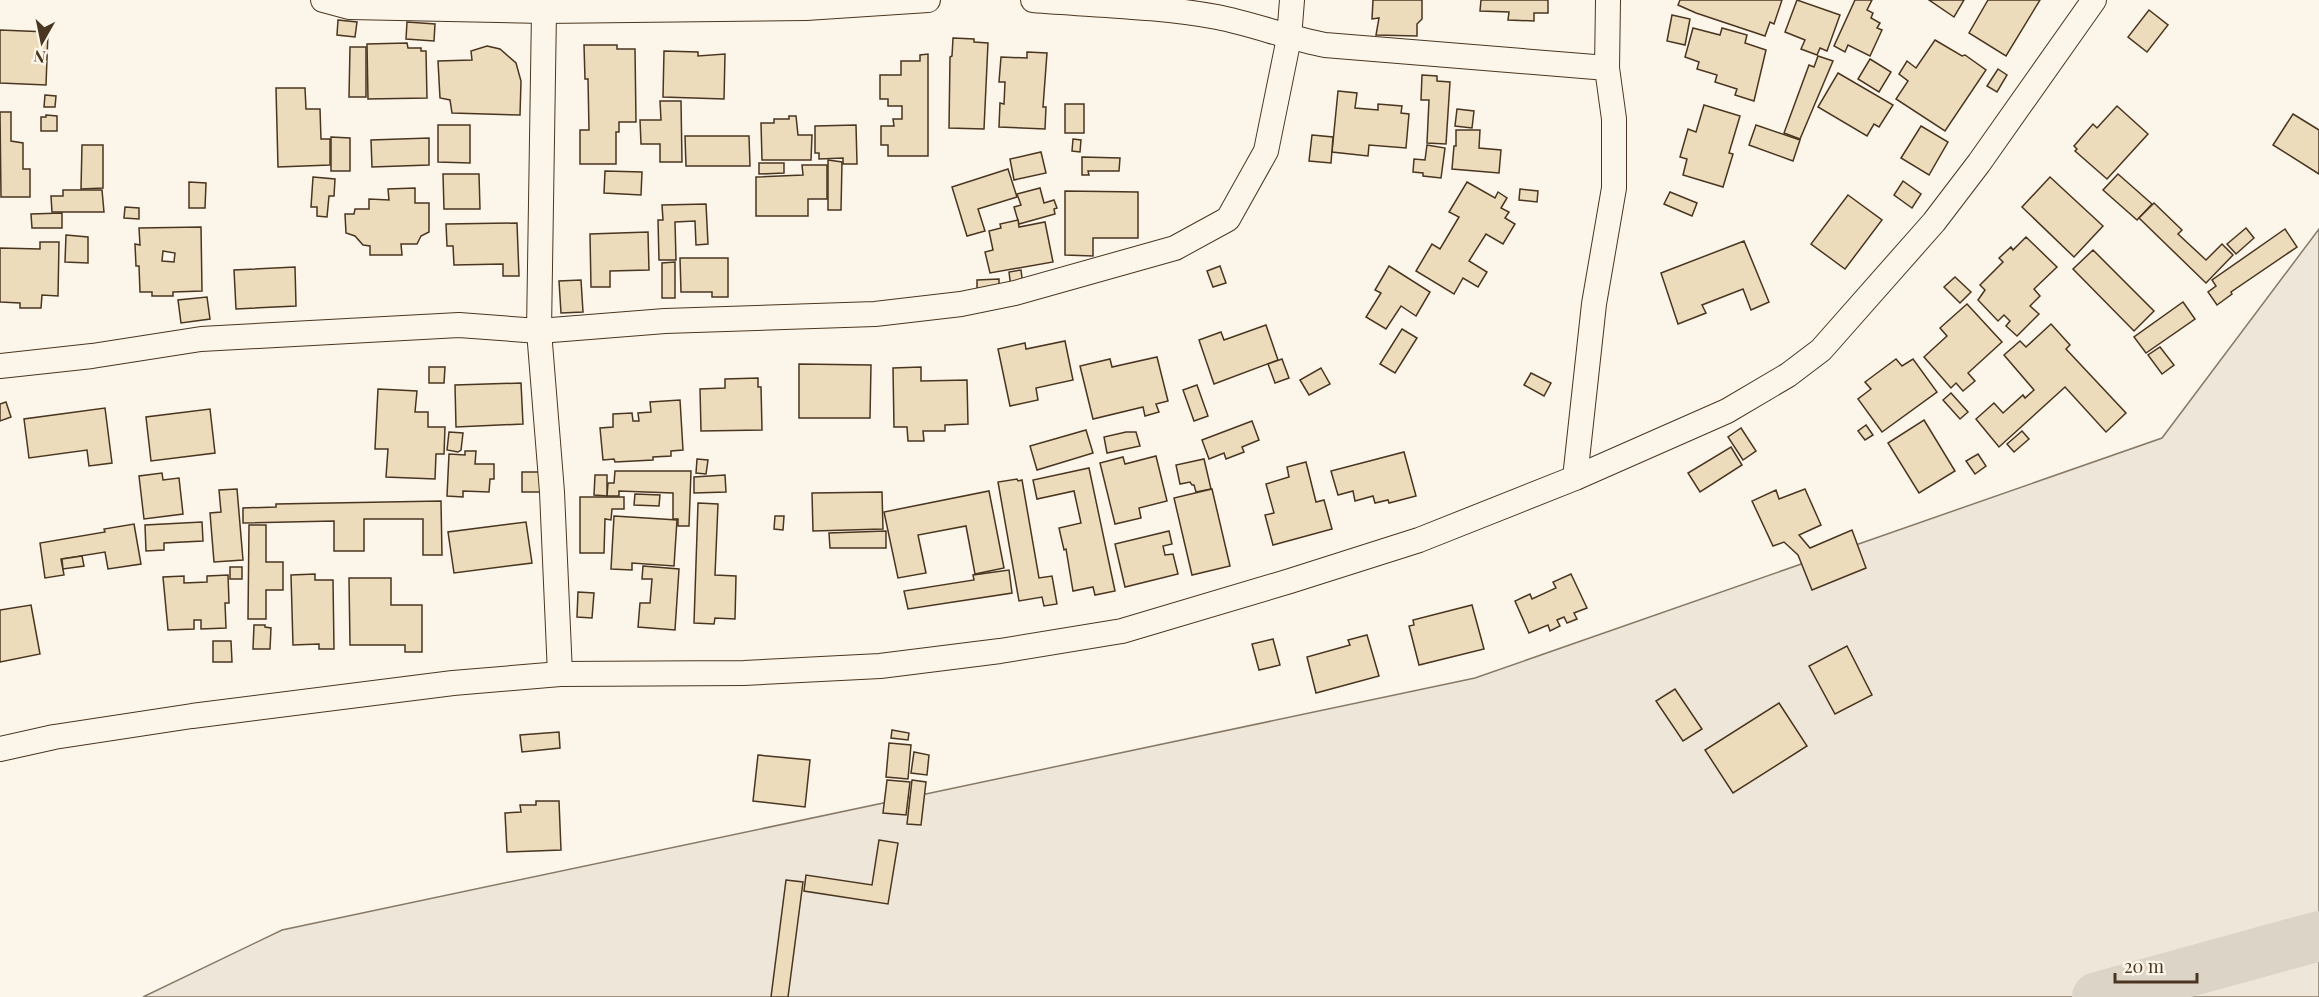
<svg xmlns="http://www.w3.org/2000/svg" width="2319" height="997" font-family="'Playfair Display',serif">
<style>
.green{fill:#ede6d9;stroke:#887966;stroke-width:1.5}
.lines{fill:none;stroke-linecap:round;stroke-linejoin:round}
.river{stroke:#dcd4c6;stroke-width:50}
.building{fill:#ecdcbc;stroke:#4a3520;stroke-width:1.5;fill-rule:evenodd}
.street-casing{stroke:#4a3520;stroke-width:26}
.street{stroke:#fbf6e9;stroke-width:24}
</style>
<rect width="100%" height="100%" fill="#fbf6e9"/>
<!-- green -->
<polygon class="green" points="2319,229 2319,997 143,997 282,930 1475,678 2162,438"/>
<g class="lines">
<!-- river -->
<polyline class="river" points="2097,997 2319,936"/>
</g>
<!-- building -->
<g class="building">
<polygon points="1373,0 1422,0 1422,19 1417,24 1417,36 1376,35 1379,18 1372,19"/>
<polygon points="1481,0 1548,0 1548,13 1534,13 1534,21 1508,20 1509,12 1480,11"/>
<polygon points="1680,0 1782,0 1774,24 1770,22 1765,36 1696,13 1678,5"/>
<polygon points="1797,0 1840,15 1827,51 1820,48 1817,55 1801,49 1805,40 1785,32"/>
<polygon points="1855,0 1872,0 1867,10 1873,13 1871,18 1880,23 1877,28 1882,30 1870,56 1848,45 1845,52 1834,46"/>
<polygon points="1929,0 1964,0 1954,17"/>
<polygon points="1988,0 2040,0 2006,56 1969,33"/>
<polygon points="2149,10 2168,25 2147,52 2128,37"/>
<polygon points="1672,15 1690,19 1685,45 1667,41"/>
<polygon points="338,20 357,22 355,37 337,35"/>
<polygon points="407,22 435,24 434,41 406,39"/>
<polygon points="1693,28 1720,35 1722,28 1747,35 1745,43 1766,50 1754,101 1735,95 1737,89 1715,82 1717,75 1697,69 1699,62 1685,57"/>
<polygon points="0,30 48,32 46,85 0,83"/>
<polygon points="953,38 974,39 974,42 988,43 984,129 949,128 950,57 952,56"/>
<polygon points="1935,40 1962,56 1965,55 1986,70 1945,131 1896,99 1908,81 1899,74 1907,61 1916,68"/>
<polygon points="407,43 408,48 421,48 421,51 426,51 427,98 368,99 367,44"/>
<polygon points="584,45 617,45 617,49 635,49 636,122 619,122 619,132 616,132 616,164 580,164 580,130 589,130 588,79 585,79"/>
<polygon points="487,46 500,49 516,63 521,81 520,115 452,113 450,100 440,98 438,61 472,60 471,51"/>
<polygon points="350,47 366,47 366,97 349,97"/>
<polygon points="664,51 698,52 698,56 725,54 724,99 663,97"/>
<polygon points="1027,52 1047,53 1043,107 1046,107 1045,129 999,127 1000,103 1004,104 1005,82 999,82 1001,57 1027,58"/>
<polygon points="928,54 928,156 888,156 888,145 881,145 881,126 894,126 893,119 902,119 902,106 888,106 888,99 880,99 880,75 901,75 901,61 920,61 920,55"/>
<polygon points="1818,56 1833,61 1800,139 1784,133 1809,65 1814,67"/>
<polygon points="1870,59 1891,72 1879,92 1858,79"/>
<polygon points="1998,69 2007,75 1997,92 1987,86"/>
<polygon points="1838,73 1893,105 1879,127 1874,124 1867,136 1818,107"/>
<polygon points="1422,75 1437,76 1437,81 1450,82 1446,144 1427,143 1429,100 1421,100"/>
<polygon points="276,88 305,88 306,109 320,109 321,139 330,139 330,165 278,167"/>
<polygon points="1338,91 1357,93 1355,108 1378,110 1378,104 1402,106 1401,113 1409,114 1406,148 1369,145 1368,156 1332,152"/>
<polygon points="45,95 56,96 55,107 44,107"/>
<polygon points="660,101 681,101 682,162 660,162 660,144 641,144 640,120 661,120"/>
<rect x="1065" y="104" width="19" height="29"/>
<polygon points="1704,105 1740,116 1729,153 1733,154 1723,187 1683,175 1687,159 1680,157 1688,129 1696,132"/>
<polygon points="2117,106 2148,134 2107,179 2075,151 2077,149 2074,146 2093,124 2097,128"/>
<polygon points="1457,109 1474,111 1472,128 1455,126"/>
<polygon points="0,112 11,112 11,141 23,143 23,169 30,169 30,197 1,197"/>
<polygon points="2293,114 2319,130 2319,174 2273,145"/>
<polygon points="46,115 57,116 57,131 41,131 41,117 46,117"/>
<polygon points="789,116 796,116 798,135 812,135 811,160 762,160 761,123 774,123 774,119 789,119"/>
<polygon points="438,125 470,125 470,163 438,162"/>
<polygon points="856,125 857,164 843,164 843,158 819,159 819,153 815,153 815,126"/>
<polygon points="1756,125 1800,140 1793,161 1749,145"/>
<polygon points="1921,126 1948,142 1929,175 1901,158"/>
<polygon points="1456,130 1480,130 1479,148 1501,150 1499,173 1452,169 1454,146 1456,146"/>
<polygon points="1312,135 1333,137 1331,163 1309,161"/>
<polygon points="685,136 749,136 750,166 686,166"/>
<polygon points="331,137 350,138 350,171 331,171"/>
<polygon points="429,138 429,165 372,167 371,140"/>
<polygon points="1073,139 1081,140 1080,152 1072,151"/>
<polygon points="82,145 103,145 103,188 81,189"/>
<polygon points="1427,145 1445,148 1441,178 1423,176 1423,173 1413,172 1414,159 1425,160"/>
<polygon points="1041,152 1046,173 1014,180 1010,159"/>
<polygon points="1082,157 1120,158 1119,171 1088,171 1089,175 1082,175"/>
<polygon points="828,160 842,162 841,210 828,210"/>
<polygon points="759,163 784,163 784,173 759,174"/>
<polygon points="802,165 827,165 827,199 808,199 808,216 756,216 756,177 803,175"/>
<polygon points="1008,169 1017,197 978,209 985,231 967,236 952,187"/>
<polygon points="605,171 642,172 641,195 604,193"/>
<polygon points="443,174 479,174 480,209 444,209"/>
<polygon points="2118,174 2152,204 2137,220 2103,190"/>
<polygon points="313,177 335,179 334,196 329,196 327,217 317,216 317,207 311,207"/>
<polygon points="2050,177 2103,226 2074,257 2022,207"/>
<polygon points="1903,181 1921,194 1912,208 1894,195"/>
<polygon points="189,182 206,183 205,208 189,208"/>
<polygon points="1467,182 1495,198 1498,192 1507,198 1501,208 1509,212 1505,218 1515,224 1503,244 1486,234 1469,261 1487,272 1478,287 1463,278 1454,294 1416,271 1432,244 1440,249 1459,217 1449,212"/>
<polygon points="415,188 415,203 429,203 429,232 421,236 417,244 401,244 402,255 370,255 370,246 363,245 355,236 346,233 345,214 354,214 355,209 369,209 369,199 389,200 388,189"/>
<polygon points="1040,188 1044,203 1054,200 1057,208 1054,209 1055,214 1019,224 1014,207 1021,205 1017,194"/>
<polygon points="1520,189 1538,191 1537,202 1519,200"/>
<polygon points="63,190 102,190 104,212 52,212 51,196 63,196"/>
<polygon points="1065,191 1138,192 1138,238 1093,238 1093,256 1065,255"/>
<polygon points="1670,192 1697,203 1692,216 1664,204"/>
<polygon points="1848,195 1882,220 1845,269 1811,244"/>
<polygon points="2154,203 2182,230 2178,234 2206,260 2222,244 2233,255 2206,283 2139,218"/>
<polygon points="706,204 708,244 696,245 695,221 675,222 676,260 659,260 658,220 663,220 662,205"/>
<polygon points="125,207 139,208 139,219 124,218"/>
<polygon points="62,213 62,228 32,228 31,214"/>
<polygon points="1018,220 1019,227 1045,222 1053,262 990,273 985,252 993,250 989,231 1001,228 1000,224"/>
<polygon points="517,223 519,276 503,276 503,264 454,265 453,246 447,246 446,224"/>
<path d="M201,227L202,291L173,292V296H152V292H140L139,266H136L135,244L140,245L139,228ZM163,251L175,253L174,262L162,261Z"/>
<polygon points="2246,228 2254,238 2236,254 2227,244"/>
<polygon points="2285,229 2297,247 2231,292 2232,294 2217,305 2208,292 2216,286 2212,280"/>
<polygon points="648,232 649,270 610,271 610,287 591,287 590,234"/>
<polygon points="66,235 88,237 88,263 65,262"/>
<polygon points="2026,237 2057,267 2034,289 2040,296 2030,306 2039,314 2017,336 2006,326 2010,321 2004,315 1998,321 1978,300 1985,290 1980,285 2003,262 1999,258 2011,247 2013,250"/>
<polygon points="1744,241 1769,302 1751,310 1743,289 1702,305 1706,313 1678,324 1661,273"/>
<polygon points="40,242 59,242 58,296 42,295 41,308 20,308 20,303 0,302 0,248 40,249"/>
<polygon points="2093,250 2154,311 2134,331 2073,269"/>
<polygon points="680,258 728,258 728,297 712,297 712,292 681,292"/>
<polygon points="675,262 675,298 662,298 662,263"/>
<polygon points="1220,266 1226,283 1213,287 1207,271"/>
<polygon points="1389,266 1430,292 1416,316 1401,306 1386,329 1366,317 1381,293 1375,290"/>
<polygon points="295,267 296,306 236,309 234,270"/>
<polygon points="1021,270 1023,286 1011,288 1009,272"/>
<polygon points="1955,277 1971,292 1960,303 1944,287"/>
<polygon points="999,279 999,290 977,291 977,280"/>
<polygon points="581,280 583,312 561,313 559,281"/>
<polygon points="207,297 210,319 181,323 178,300"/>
<polygon points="2183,302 2195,319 2146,353 2134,337"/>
<polygon points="1967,304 2002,342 1968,373 1975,381 1963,391 1956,383 1951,388 1924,357 1947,336 1940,328"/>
<polygon points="2051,324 2070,345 2066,349 2126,413 2106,432 2065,387 1999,447 1976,419 1994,403 2003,413 2023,395 2025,398 2034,390 2004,355 2020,341 2026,347"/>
<polygon points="1266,325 1278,360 1214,384 1199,340 1221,332 1224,340"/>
<polygon points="1402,329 1417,338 1395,373 1380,364"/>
<polygon points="1065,341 1073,380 1036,388 1038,400 1010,406 998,349 1025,343 1026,349"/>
<polygon points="2160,347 2174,365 2162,374 2148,355"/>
<polygon points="1157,357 1168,401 1156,404 1159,412 1145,416 1143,407 1093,419 1080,366 1110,359 1112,367"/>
<polygon points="1282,359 1289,378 1275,383 1268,364"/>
<polygon points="1896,359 1902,366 1913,359 1937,392 1882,432 1858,399 1871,389 1865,382"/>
<polygon points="799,364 871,365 870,418 799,418"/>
<polygon points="429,367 445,367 444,383 429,383"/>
<polygon points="921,367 921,381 967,380 968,424 945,425 945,431 923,431 924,441 908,441 907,427 894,427 893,368"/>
<polygon points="1321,368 1330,384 1309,395 1300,380"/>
<polygon points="1531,373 1551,383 1544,396 1524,385"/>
<polygon points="758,378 758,387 761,387 762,430 701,431 700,389 725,388 725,379"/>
<polygon points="521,383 523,424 456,427 455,385"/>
<polygon points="1197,385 1208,416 1194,421 1183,390"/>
<polygon points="378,389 417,391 415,412 428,412 428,427 445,427 444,454 436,454 435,479 386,477 388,449 375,449"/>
<polygon points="1951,393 1968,412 1960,419 1943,400"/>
<polygon points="680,400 683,450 671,451 671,456 653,457 653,460 615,462 614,459 603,460 600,428 613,427 613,414 632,413 633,421 639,421 638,413 651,412 650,402"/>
<polygon points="6,402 11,417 0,421 0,404"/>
<polygon points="105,408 112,463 89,466 87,450 29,458 24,419"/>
<polygon points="210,409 215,453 151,461 146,417"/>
<polygon points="1924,420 1955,471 1919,493 1888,443"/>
<polygon points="1252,421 1259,440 1242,447 1244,452 1226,459 1224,453 1209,459 1202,440"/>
<polygon points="1866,425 1873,435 1865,440 1858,431"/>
<polygon points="1741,428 1756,451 1743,460 1728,437"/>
<polygon points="1086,430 1093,453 1037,470 1030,446"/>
<polygon points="2022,431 2029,439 2014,452 2007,444"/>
<polygon points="449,432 463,433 461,450 458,452 447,450"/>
<polygon points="1126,432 1136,432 1140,446 1107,453 1104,437"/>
<polygon points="1731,447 1742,465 1700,492 1688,473"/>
<polygon points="465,451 476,451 475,464 494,464 494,479 490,479 489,492 463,491 463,497 447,496 449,454 465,455"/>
<polygon points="1404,452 1416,496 1389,503 1388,500 1375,503 1373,496 1355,501 1353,491 1338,495 1331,471"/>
<polygon points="1978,454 1986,466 1975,474 1966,461"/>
<polygon points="1156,456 1167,501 1139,508 1141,518 1115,524 1100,463 1123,457 1125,464"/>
<polygon points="697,459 708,460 706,474 696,473"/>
<polygon points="1204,459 1211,489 1196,492 1194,485 1192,485 1190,482 1180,484 1176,465"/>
<polygon points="1306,462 1316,502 1324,500 1332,529 1273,545 1265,515 1274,513 1266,484 1289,477 1287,467"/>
<polygon points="1089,468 1115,591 1095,595 1093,587 1073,591 1066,549 1064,550 1059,528 1081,523 1074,491 1037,499 1033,480"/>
<polygon points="615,471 691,471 689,526 678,526 678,519 673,519 673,493 619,491 619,496 607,496 608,483 614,483"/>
<rect x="522" y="472" width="20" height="20"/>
<polygon points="162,473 163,480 179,478 183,514 144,519 139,476"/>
<polygon points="595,475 607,475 607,496 594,495"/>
<polygon points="725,475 726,492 694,493 694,477"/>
<polygon points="1017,479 1018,481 1022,480 1039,578 1052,576 1057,604 1044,606 1042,597 1019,601 998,482"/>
<polygon points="237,489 243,560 214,562 210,513 221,512 219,490"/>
<polygon points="1212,489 1230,566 1192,575 1174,498"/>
<polygon points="1805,489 1821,525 1799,535 1810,548 1852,530 1866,568 1812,590 1798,555 1784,542 1773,546 1752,501 1776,490 1779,499"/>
<polygon points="989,491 1004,568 975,574 966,526 918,535 926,573 898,578 884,512"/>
<polygon points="882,492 883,529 813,531 812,493"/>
<polygon points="635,494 660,495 659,506 634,505"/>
<polygon points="580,497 624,497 624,509 612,509 611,520 605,519 604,553 580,553"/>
<polygon points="441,501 442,555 423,555 423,519 364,519 364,551 334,551 334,521 243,523 243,508 276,507 276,504"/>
<polygon points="698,503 718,504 715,575 736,576 735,619 715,618 714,624 694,623"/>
<polygon points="614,516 677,520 674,566 632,563 632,570 611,569"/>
<polygon points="775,516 784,516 783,530 774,529"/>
<polygon points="202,522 203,541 164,543 164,550 146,551 145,525"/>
<polygon points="526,522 532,563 454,573 448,532"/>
<polygon points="134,524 141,564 108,569 105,552 61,559 64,575 45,578 40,543 105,532 104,529"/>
<polygon points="249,525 266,525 266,562 283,562 283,590 266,590 266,619 248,619"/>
<polygon points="886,531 886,548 830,548 829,533"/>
<polygon points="1169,531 1172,544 1163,546 1165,555 1173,554 1178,574 1125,587 1115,544"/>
<polygon points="82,556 84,566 63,569 62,559"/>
<polygon points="643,566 679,569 675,630 638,627 640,603 650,603 652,579 642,579"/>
<rect x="230" y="567" width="12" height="12"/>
<polygon points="1009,570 1012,593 908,609 904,591 974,580 973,575"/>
<polygon points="315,574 315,580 333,580 334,649 319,649 319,644 293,645 291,575"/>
<polygon points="1571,574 1587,608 1574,613 1577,619 1567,623 1564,617 1557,620 1560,626 1550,631 1548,625 1529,633 1515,601 1530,594 1532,599 1556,588 1553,582"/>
<polygon points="228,575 229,603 225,603 226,628 201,629 201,620 194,620 194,629 168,630 163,577 184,576 184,583 207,582 207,576"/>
<polygon points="349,578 391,578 391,605 422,605 422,652 405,652 405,645 350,645"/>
<polygon points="578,592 594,593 592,618 577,617"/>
<polygon points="31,605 40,654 0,662 0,610"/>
<polygon points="1472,605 1484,649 1419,665 1409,626 1414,625 1413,620"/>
<polygon points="254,625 265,625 265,627 271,628 270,649 253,649"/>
<polygon points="1367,635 1379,676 1316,693 1307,657 1350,645 1348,640"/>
<polygon points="1273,639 1280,665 1259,670 1252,644"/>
<polygon points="213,641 231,641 232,662 213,662"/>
<polygon points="1847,646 1872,695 1835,714 1809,666"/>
<polygon points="1675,689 1702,729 1683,741 1656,701"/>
<polygon points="1779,703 1807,746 1733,793 1705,750"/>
<polygon points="892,730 909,733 908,740 891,738"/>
<polygon points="559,732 560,748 522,752 520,735"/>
<polygon points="889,743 911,745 908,779 886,777"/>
<polygon points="914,752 929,755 927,775 911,773"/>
<polygon points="758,755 810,760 805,807 753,801"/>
<polygon points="887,780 910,782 906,815 883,813"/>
<polygon points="912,780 926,782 921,825 907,824"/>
<polygon points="536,801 559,801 561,850 507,852 505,813 521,812 520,805 536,805"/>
<polygon points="879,840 898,843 888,904 804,891 806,875 872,885"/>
<polygon points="786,880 803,882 788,997 771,997"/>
</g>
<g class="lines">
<!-- street casing -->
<g class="street-casing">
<g id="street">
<polyline points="323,0 349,7 544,11 806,8 928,0"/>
<path d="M1033,0C1094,5 1157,6 1217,17C1253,24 1288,38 1325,45L1607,68"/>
<polyline points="544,11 539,331 552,492 560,674"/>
<polyline points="0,366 92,356 201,339 459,325 539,331 665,321 875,314 961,304 1015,293 1175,248 1228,219 1266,151 1289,38 1292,0"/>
<polyline points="1575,478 1594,304 1614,188 1614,119 1607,68 1608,0"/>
<polyline points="0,749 54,737 192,716 453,683 560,674 744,673 880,666 1000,651 1122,631 1290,581 1419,540 1575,478 1727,411 1788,375 1821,350 1934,222 1979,163 2094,0"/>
</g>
</g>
<!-- street -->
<use href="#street" class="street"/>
</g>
<!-- north arrow -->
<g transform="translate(42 42) rotate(189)" stroke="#fbf6e9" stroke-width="4.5" paint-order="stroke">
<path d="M0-4.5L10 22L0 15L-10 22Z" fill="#4a3520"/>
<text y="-9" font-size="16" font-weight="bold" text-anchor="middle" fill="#4a3520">N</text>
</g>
<!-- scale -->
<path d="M2115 973v9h82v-9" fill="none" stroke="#4a3520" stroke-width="3"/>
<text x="2124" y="973" font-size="18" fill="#4a3520" stroke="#fbf6e9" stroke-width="4.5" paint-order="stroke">20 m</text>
</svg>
